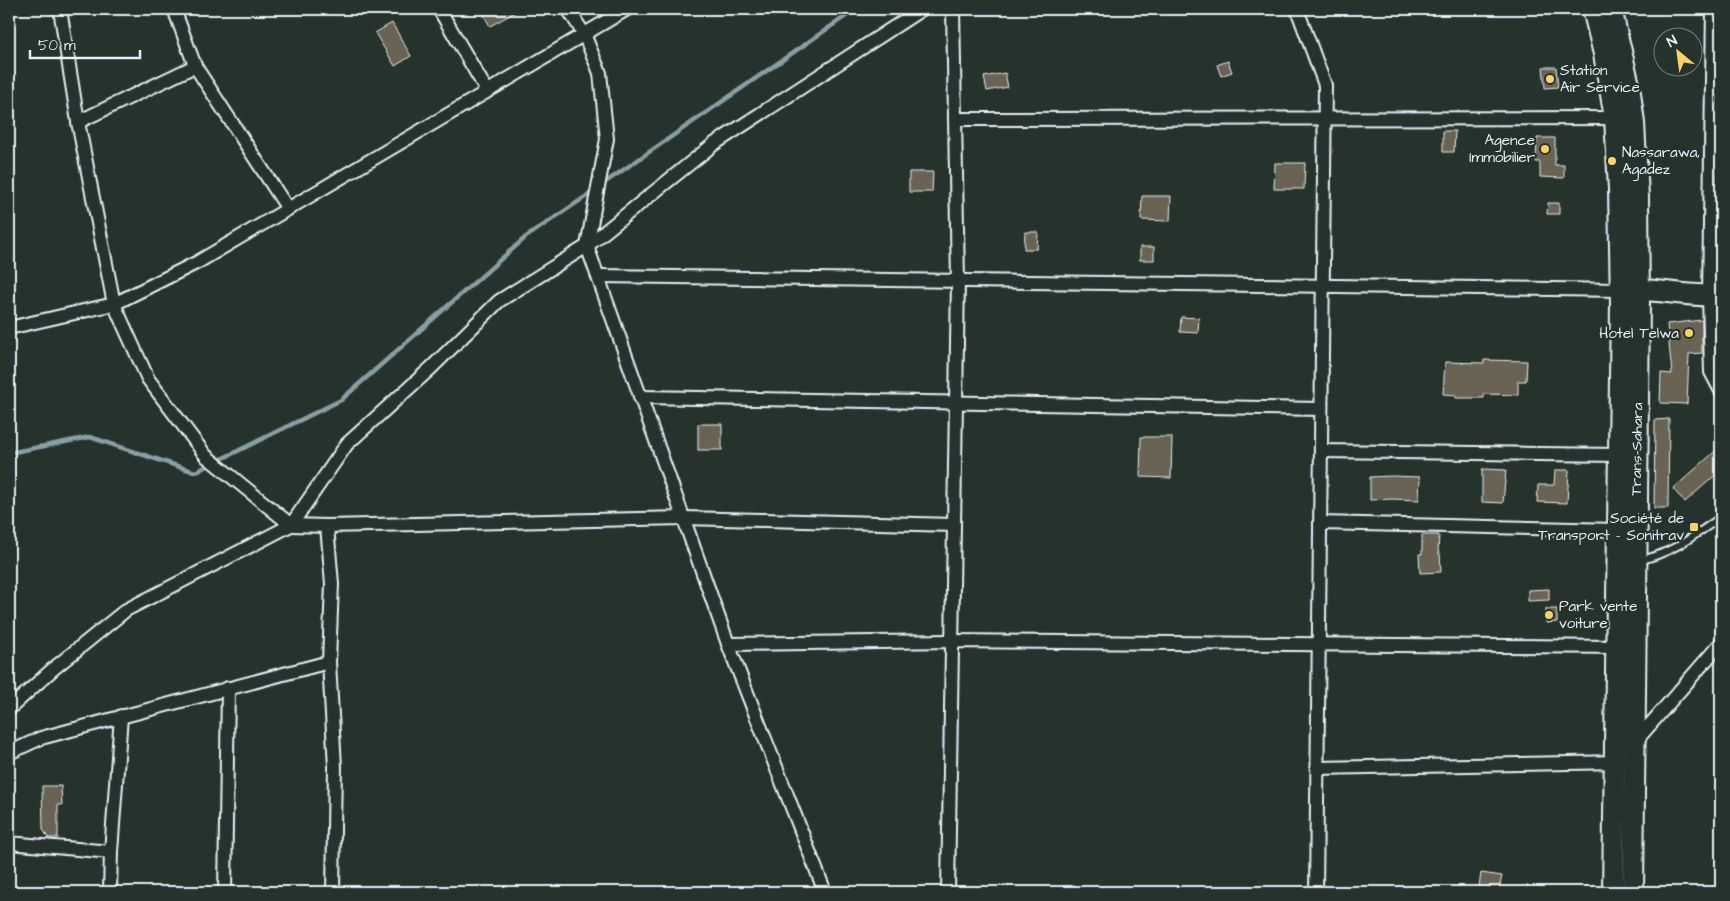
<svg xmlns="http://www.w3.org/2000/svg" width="1730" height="901" font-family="'Architects Daughter',sans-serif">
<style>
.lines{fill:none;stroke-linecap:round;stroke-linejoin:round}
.stream{stroke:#879fa5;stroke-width:4.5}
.building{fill:#6a6352;stroke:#e8f1f8}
.lane-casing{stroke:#e8f1f8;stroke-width:10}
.street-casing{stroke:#e8f1f8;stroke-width:16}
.primary-casing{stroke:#e8f1f8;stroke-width:24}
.lane{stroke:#26332d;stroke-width:6}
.street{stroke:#26332d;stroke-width:12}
.primary{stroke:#26332d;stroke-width:20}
.poi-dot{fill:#ffd166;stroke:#26332d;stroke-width:2}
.labels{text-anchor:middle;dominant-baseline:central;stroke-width:4.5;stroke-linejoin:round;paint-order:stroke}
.poi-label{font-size:15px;fill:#e8f1f8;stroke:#26332d;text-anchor:start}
.street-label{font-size:15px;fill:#e8f1f8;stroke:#26332d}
</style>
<rect width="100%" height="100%" fill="#26332d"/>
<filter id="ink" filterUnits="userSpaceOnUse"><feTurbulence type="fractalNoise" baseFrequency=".02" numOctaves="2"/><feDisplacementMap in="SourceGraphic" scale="10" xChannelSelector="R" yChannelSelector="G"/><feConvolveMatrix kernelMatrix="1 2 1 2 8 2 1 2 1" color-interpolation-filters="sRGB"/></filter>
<g filter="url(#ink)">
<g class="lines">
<!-- stream -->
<g class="stream">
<polyline points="600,186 856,9"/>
<polyline points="9,453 90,437 195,472 341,400 526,237 594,191"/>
</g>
</g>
<!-- building -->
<g class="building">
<polygon points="480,9 521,9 490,26"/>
<polygon points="392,23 411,56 395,66 375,33"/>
<polygon points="1228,61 1232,72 1221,76 1217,65"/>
<polygon points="1543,67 1556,67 1558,87 1545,88"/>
<polygon points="1005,73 1008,87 987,91 984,77"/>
<polygon points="1443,131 1455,131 1454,152 1443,152"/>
<polygon points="1537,138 1555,138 1555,165 1564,165 1564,178 1540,177 1540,162 1536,162"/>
<polygon points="1275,163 1305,163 1304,189 1274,189"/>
<polygon points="909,172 933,172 932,192 909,192"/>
<polygon points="1142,196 1171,196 1170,221 1141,220"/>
<polygon points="1548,203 1559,203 1559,214 1547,214"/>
<polygon points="1025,232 1038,232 1037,249 1024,249"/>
<rect x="1140" y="247" width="14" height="13"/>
<polygon points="1181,317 1199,318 1198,333 1180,332"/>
<polygon points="1702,320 1702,353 1689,354 1687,404 1660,403 1661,373 1672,374 1667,324"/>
<polygon points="1484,360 1527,361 1526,381 1518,381 1518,395 1484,394 1484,398 1456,398 1456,395 1443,394 1445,362 1484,363"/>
<polygon points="1669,419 1668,508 1654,508 1655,420"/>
<rect x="698" y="424" width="24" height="26"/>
<polygon points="1141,437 1172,437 1171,478 1140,477"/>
<polygon points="1721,446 1721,470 1685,502 1673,489"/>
<polygon points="1482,469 1506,470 1503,503 1482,502"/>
<polygon points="1555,470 1569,470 1567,503 1537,502 1538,485 1554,485"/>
<polygon points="1392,476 1420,477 1419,500 1392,499 1370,500 1370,477"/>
<polygon points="1422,535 1439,535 1438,553 1440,553 1441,572 1420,573 1419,554 1422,554"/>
<polygon points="1549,589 1549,600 1528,601 1528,590"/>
<polygon points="1546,609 1557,609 1557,622 1546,623"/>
<polygon points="42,786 61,786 62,805 58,805 58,838 48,838 43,829"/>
<polygon points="1481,873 1502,876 1499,890 1479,887"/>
</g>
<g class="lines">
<!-- lane casing -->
<g class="lane-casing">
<path id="lane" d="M1638,561C1673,553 1692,537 1721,517"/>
</g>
<!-- street casing -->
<g class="street-casing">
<g id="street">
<polyline points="60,9 78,122 114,304 148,379 206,456 291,525 327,526 684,518 954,525"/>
<polyline points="439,9 487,91"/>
<polyline points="568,9 584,34 600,73 607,139 587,246 728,644 825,892"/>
<polyline points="1297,9 1325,85 1316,892"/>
<polyline points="1713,9 1709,296 1711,372 1721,391"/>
<polyline points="195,66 288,209"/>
<polyline points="955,119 1615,118"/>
<polyline points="78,122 195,66 174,9"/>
<polyline points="598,276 1621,290"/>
<polyline points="9,328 114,304 198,262 627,9"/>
<polyline points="640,397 1321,409"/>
<polyline points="1321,451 1619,455"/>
<polyline points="1320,523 1618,530"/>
<polyline points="327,526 332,584 329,662 335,767 333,892"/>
<polyline points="728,644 952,641 1616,647"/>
<polyline points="9,709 53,669 126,610 291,525 347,444 431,368 499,301 587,246 714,144 922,9"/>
<polyline points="1635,742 1721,643"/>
<polyline points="9,753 41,738 329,662"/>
<polyline points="1317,768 1620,762"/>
<polyline points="9,843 111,852"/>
<polyline points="110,892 111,852 121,716"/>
<polyline points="225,892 228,688"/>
<polyline points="948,892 958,281 953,9"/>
</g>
</g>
<!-- primary casing -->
<g class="primary-casing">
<g id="primary">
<polyline points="1593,9 1604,54 1615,118 1619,189 1621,305 1613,892"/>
<polyline points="1611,9 1629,85 1634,123 1638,197 1639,303 1633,892"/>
<path d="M1626,290C1658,288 1690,298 1721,295"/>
</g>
</g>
<!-- lane -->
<use href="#lane" class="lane"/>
<!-- street -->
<use href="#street" class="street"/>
<!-- primary -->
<use href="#primary" class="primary"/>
</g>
</g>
<!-- markers -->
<g class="poi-dot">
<circle cx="1550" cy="79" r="5"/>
<circle cx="1545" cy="149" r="5"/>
<circle cx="1612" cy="161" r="5"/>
<circle cx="1689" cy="333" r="5"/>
<rect x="1689" y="522" width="10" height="10" rx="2.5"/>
<circle cx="1549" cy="615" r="5"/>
</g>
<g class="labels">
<!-- poi labels -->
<g class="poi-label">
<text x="1560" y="70">Station<tspan x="1560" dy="17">Air Service</tspan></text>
<text x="1535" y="140" text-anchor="end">Agence<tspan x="1535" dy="17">Immobilier</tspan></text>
<text x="1622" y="152">Nassarawa,<tspan x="1622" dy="17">Agadez</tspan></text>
<text x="1679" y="333" text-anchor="end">Hotel Telwa</text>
<text x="1684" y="518" text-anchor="end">Société de<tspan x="1684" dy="17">Transport - Sonitrav</tspan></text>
<text x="1559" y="606">Park vente<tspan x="1559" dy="17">voiture</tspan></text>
</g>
<!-- street labels -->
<g class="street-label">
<text transform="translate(1637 449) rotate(-89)">Trans-Sahara</text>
</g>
</g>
<!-- margin -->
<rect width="1730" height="901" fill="none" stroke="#26332d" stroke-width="30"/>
<rect x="15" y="15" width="1700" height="871" fill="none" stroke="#e8f1f8" stroke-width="2" filter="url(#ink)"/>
<!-- north arrow -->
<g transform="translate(1678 52) rotate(331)"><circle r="24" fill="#26332d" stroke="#747f7e"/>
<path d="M0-4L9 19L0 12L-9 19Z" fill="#ffd166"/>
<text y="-8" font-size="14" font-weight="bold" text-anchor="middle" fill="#e8f1f8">N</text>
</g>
<!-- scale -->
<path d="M30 50v8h110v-8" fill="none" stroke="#e8f1f8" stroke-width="2.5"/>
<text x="38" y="50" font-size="15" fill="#e8f1f8" stroke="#26332d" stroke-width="4" paint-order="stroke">50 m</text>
</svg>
